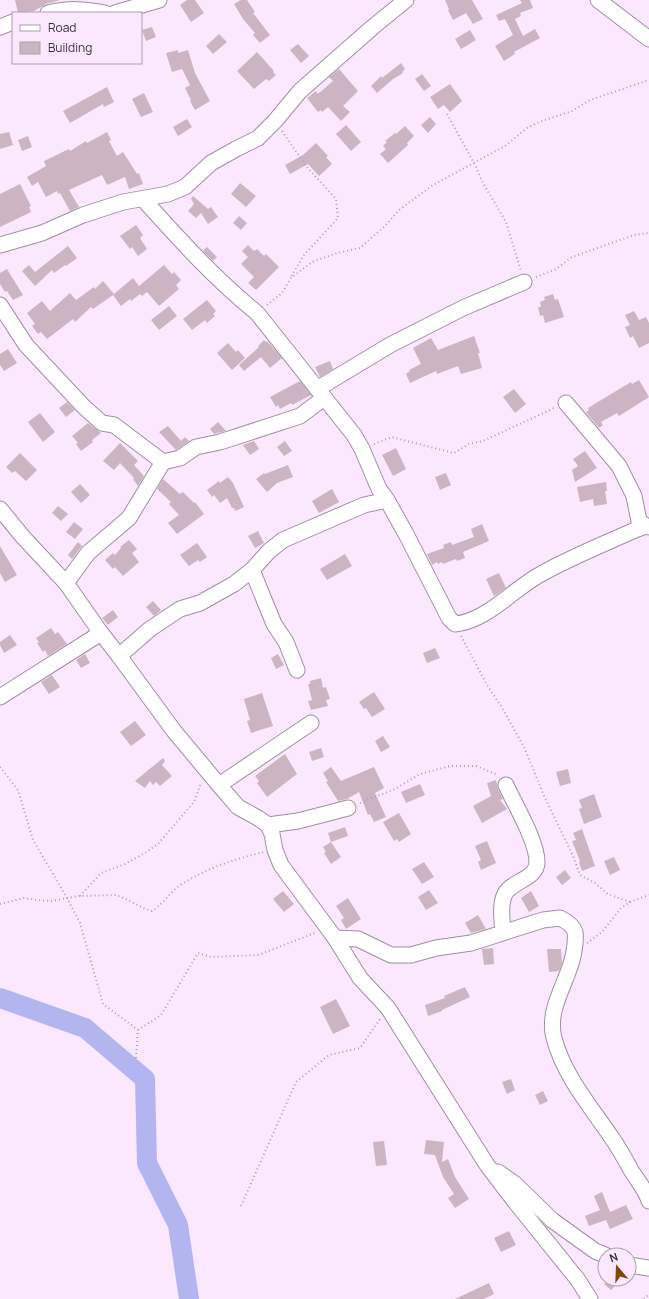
<svg xmlns="http://www.w3.org/2000/svg" width="649" height="1299" font-family="Manrope,sans-serif">
<style>
.lines{fill:none;stroke-linecap:round;stroke-linejoin:round}
.river{stroke:#b2b5ef;stroke-width:20}
.building{fill:#cdb4c3}
.minor-casing{stroke:#9f8ea2;stroke-width:17}
.path{stroke:#ae9fb0;stroke-width:2;stroke-dasharray:1 3;stroke-linecap:butt}
.minor{stroke:#fff;stroke-width:15}
</style>
<rect width="100%" height="100%" fill="#fbe8fe"/>
<g class="lines">
<!-- river -->
<polyline class="river" points="0,998 85,1028 145,1079 147,1163 178,1225 189,1299"/>
</g>
<!-- building -->
<g class="building">
<polygon points="15,0 60,0 46,4 34,11 18,13"/>
<polygon points="187,0 195,0 204,13 191,22 180,5"/>
<polygon points="241,0 247,0 255,12 253,13 270,35 260,43 253,35 255,33 243,19 234,4"/>
<polygon points="445,0 472,0 483,19 473,24 466,13 453,20 448,10 449,9"/>
<polygon points="520,0 530,0 533,8 520,13 521,16 515,19 523,36 535,29 540,38 514,52 515,54 504,61 495,46 513,35 505,19 499,21 496,15 522,3"/>
<polygon points="152,27 156,37 146,41 142,30"/>
<polygon points="470,30 476,40 461,49 455,39"/>
<polygon points="219,34 227,42 213,54 206,46"/>
<polygon points="298,44 309,56 301,63 290,50"/>
<polygon points="178,50 178,53 188,50 195,73 210,101 195,110 190,101 191,100 185,88 190,85 182,69 172,72 166,53"/>
<polygon points="257,52 274,71 273,72 276,75 269,81 266,79 254,89 237,71"/>
<polygon points="401,63 405,69 402,72 403,73 393,79 377,93 371,86 381,76 382,78"/>
<polygon points="339,69 358,91 343,106 350,112 341,121 328,107 322,112 321,110 318,112 307,98 316,91 318,94 333,81 329,77"/>
<polygon points="422,74 431,86 424,91 415,79"/>
<polygon points="450,84 462,101 450,112 444,105 438,109 430,97"/>
<polygon points="107,87 114,102 104,107 103,104 70,123 63,111"/>
<polygon points="144,93 153,112 141,117 132,99"/>
<polygon points="430,117 436,124 428,133 421,125"/>
<polygon points="187,119 192,127 178,136 173,127"/>
<polygon points="346,125 361,142 351,151 336,134"/>
<polygon points="405,126 414,136 407,143 408,145 388,163 380,154 386,149 383,146 387,142 385,141 395,133 396,134"/>
<polygon points="9,132 13,145 0,149 0,134"/>
<polygon points="107,132 111,140 109,141 117,156 123,152 137,174 139,173 143,184 129,189 125,177 107,185 102,175 69,190 79,207 70,211 60,193 58,194 57,191 46,197 38,182 32,186 27,177 46,166 44,161 69,149 70,151 86,141 87,143"/>
<polygon points="28,136 32,147 22,151 18,140"/>
<polygon points="316,143 328,156 326,157 332,164 319,176 308,164 290,174 285,165 303,155"/>
<polygon points="240,183 256,196 246,207 231,194"/>
<polygon points="20,184 31,206 29,207 31,212 0,227 0,194"/>
<polygon points="193,196 208,209 211,207 218,217 208,224 201,213 196,218 188,211 194,204 191,199"/>
<polygon points="239,216 247,223 241,230 233,223"/>
<polygon points="136,225 143,235 140,238 147,249 138,256 132,247 130,249 120,236"/>
<polygon points="248,245 254,251 257,249 264,256 266,254 279,267 256,290 248,283 254,277 241,264 248,257 242,251"/>
<polygon points="68,246 77,258 66,266 65,265 54,273 52,270 35,286 22,271 29,265 35,272"/>
<polygon points="207,247 217,257 213,261 203,251"/>
<polygon points="164,265 172,274 174,272 181,280 176,285 179,289 159,306 147,292 142,296 140,294 131,301 130,299 121,306 113,295 93,309 91,307 75,322 73,319 47,339 41,332 38,334 32,326 35,324 27,313 42,301 50,311 70,293 76,300 94,287 95,289 103,281 114,294 133,278 139,286"/>
<polygon points="7,269 23,295 13,300 7,291 5,292 0,284 0,273"/>
<polygon points="553,294 555,300 558,299 564,317 545,323 543,315 540,316 538,307 541,307 540,302 545,300 544,297"/>
<polygon points="207,300 216,311 213,314 215,316 207,323 205,320 192,330 183,319"/>
<polygon points="169,306 177,316 159,330 151,320"/>
<polygon points="634,311 639,320 646,317 649,323 649,343 639,348 633,336 630,338 625,327 630,325 625,315"/>
<polygon points="474,336 480,353 478,353 482,368 461,374 458,366 437,374 436,371 410,383 406,374 410,371 409,370 421,364 413,348 431,338 438,350"/>
<polygon points="264,340 266,342 267,341 282,358 270,368 261,357 244,371 239,365 259,347 258,346"/>
<polygon points="228,343 236,352 238,350 245,358 232,370 217,353"/>
<polygon points="8,349 17,363 4,371 0,365 0,354"/>
<polygon points="330,361 333,369 320,377 315,367"/>
<polygon points="639,380 649,397 619,416 617,413 601,422 603,425 599,428 586,412 589,410 588,408 631,382 632,384"/>
<polygon points="300,381 311,395 292,405 291,403 280,409 278,405 276,407 270,397"/>
<polygon points="514,389 526,404 515,413 503,397"/>
<polygon points="67,402 75,410 66,417 59,408"/>
<polygon points="40,413 55,432 43,442 28,422"/>
<polygon points="218,422 226,431 214,434 210,429"/>
<polygon points="88,423 101,433 92,440 93,442 81,451 76,444 78,443 72,436"/>
<polygon points="168,426 181,441 185,437 189,441 176,450 159,432"/>
<polygon points="254,441 259,449 250,455 243,445"/>
<polygon points="285,441 292,451 284,456 277,447"/>
<polygon points="120,443 138,461 134,465 144,476 138,486 133,479 134,478 120,463 114,470 103,461"/>
<polygon points="396,448 406,469 393,476 382,455"/>
<polygon points="585,451 597,468 575,482 572,470 578,466 573,459"/>
<polygon points="20,453 37,470 26,481 15,471 12,473 6,467"/>
<polygon points="288,465 293,477 277,483 267,492 256,479 264,473 265,474"/>
<polygon points="446,473 451,485 440,490 435,477"/>
<polygon points="228,477 233,483 244,507 235,511 234,508 232,508 227,498 220,503 214,495 212,497 207,490 219,481 220,483"/>
<polygon points="163,479 180,494 183,492 194,503 195,502 204,514 177,534 168,523 179,515 169,504 171,502 157,489"/>
<polygon points="606,482 607,491 605,491 607,504 594,506 593,499 580,502 577,487"/>
<polygon points="80,484 90,495 81,503 71,492"/>
<polygon points="332,489 339,502 319,513 312,501"/>
<polygon points="58,506 68,514 61,521 52,513"/>
<polygon points="74,522 83,529 75,539 66,532"/>
<polygon points="482,524 489,541 463,552 465,558 457,561 456,559 443,564 442,562 438,564 437,562 432,565 427,554 444,548 443,545 451,542 452,545 474,537 471,529"/>
<polygon points="258,531 264,543 255,548 248,536"/>
<polygon points="129,540 137,549 132,553 139,562 123,576 115,567 113,569 105,560 113,553 115,555 121,548 120,547"/>
<polygon points="78,542 82,546 72,559 68,555"/>
<polygon points="197,543 207,557 200,562 198,560 189,566 180,555"/>
<polygon points="0,546 17,575 5,582 0,573"/>
<polygon points="345,554 352,566 327,580 320,569"/>
<polygon points="499,573 506,588 494,596 486,579"/>
<polygon points="153,601 161,610 154,616 146,607"/>
<polygon points="113,610 118,617 108,625 102,618"/>
<polygon points="51,628 55,634 58,632 67,644 48,656 45,650 43,652 37,643 39,642 36,638"/>
<polygon points="10,635 17,645 4,653 0,645 0,642"/>
<polygon points="435,648 440,658 427,663 423,653"/>
<polygon points="85,654 90,663 81,668 76,660"/>
<polygon points="278,654 284,665 276,669 271,658"/>
<polygon points="52,675 60,687 49,694 41,682"/>
<polygon points="321,678 323,688 326,687 330,699 326,700 328,706 311,710 308,701 312,700 308,684 310,684 310,681"/>
<polygon points="374,692 385,709 372,717 366,708 364,709 359,702"/>
<polygon points="262,693 273,726 251,733 247,721 250,720 244,699"/>
<polygon points="135,721 146,735 131,746 120,732"/>
<polygon points="383,736 390,747 381,752 375,741"/>
<polygon points="321,748 324,757 312,761 309,752"/>
<polygon points="285,754 297,774 267,797 257,783 259,781 255,776"/>
<polygon points="163,758 165,761 162,765 172,776 160,786 156,782 153,785 150,781 145,788 135,781"/>
<polygon points="331,767 341,781 374,767 384,788 375,793 386,817 374,822 370,814 368,815 359,792 347,799 338,801 326,782 328,781 323,773"/>
<polygon points="568,769 571,783 560,786 556,772"/>
<polygon points="496,780 498,789 503,799 500,800 507,809 482,823 473,806 491,796 487,783"/>
<polygon points="420,784 425,795 406,803 401,792"/>
<polygon points="594,794 602,817 584,824 579,809 582,808 579,800"/>
<polygon points="399,813 411,834 399,842 397,839 394,841 383,822"/>
<polygon points="345,827 348,836 331,842 328,833"/>
<polygon points="582,829 595,866 582,871 579,862 580,861 572,841 576,840 573,833"/>
<polygon points="487,841 496,863 481,870 478,862 481,860 475,846"/>
<polygon points="331,842 341,857 331,864 324,853 326,852 323,847"/>
<polygon points="614,857 620,870 610,875 604,861"/>
<polygon points="424,862 434,877 422,884 412,869"/>
<polygon points="565,870 571,878 562,885 556,877"/>
<polygon points="429,890 438,903 426,910 418,897"/>
<polygon points="283,891 294,904 284,912 273,899"/>
<polygon points="531,891 539,906 529,912 521,898"/>
<polygon points="348,898 361,919 346,929 341,920 344,918 336,906"/>
<polygon points="478,915 486,929 471,933 465,923"/>
<polygon points="493,948 494,964 484,965 482,949"/>
<polygon points="547,949 561,949 562,963 559,971 549,972"/>
<polygon points="465,987 470,997 442,1010 442,1011 428,1016 425,1005 445,998 444,996"/>
<polygon points="336,999 350,1026 333,1034 320,1007"/>
<polygon points="511,1079 515,1090 507,1094 502,1082"/>
<polygon points="543,1091 548,1101 540,1105 535,1095"/>
<polygon points="426,1140 444,1142 442,1162 448,1159 455,1177 469,1199 455,1208 448,1198 454,1194 443,1177 435,1155 424,1154"/>
<polygon points="384,1141 387,1165 376,1166 373,1142"/>
<polygon points="602,1192 610,1212 626,1205 633,1219 610,1229 606,1220 589,1226 585,1216 600,1210 594,1196"/>
<polygon points="509,1231 516,1245 501,1252 494,1238"/>
<polygon points="609,1279 622,1279 611,1290 604,1284"/>
<polygon points="489,1283 494,1294 484,1299 455,1299"/>
</g>
<g class="lines">
<!-- minor casing -->
<g class="minor-casing">
<g id="minor">
<polyline points="598,0 649,39"/>
<path d="M48,13C69,8 84,9 105,13"/>
<polyline points="115,13 159,0"/>
<polyline points="0,27 13,22"/>
<path d="M143,199C179,239 215,279 257,313L354,435L362,449L379,489L387,500L406,534L449,618L455,624C487,621 513,589 541,574C571,557 604,544 635,530L646,526L649,527"/>
<polyline points="0,245 42,233 83,215 123,202 168,194 185,187 211,163 236,149 258,138 275,121 300,91 374,26 406,0"/>
<polyline points="0,305 26,345 84,407 102,423 114,425 163,462 180,458 196,447 220,442 300,416 324,398"/>
<polyline points="317,389 390,345 463,308 524,282"/>
<polyline points="566,403 619,466 634,496 639,521 646,526"/>
<polyline points="0,509 23,537 66,583 101,633 119,656 174,731 219,785 238,807 258,818 268,825 272,834 275,850 281,865 335,938 360,978 388,1008 487,1165 516,1203 578,1280 590,1299"/>
<polyline points="252,570 274,624 286,642 297,670"/>
<polyline points="66,583 88,553 129,518 163,462"/>
<polyline points="119,656 150,629 180,609 200,603 234,584 252,570 269,551 283,540 364,505 387,500"/>
<polyline points="0,697 101,633"/>
<polyline points="219,785 311,723"/>
<polyline points="268,825 298,821 348,808"/>
<path d="M503,932C502,921 500,906 504,896C509,881 537,880 537,862C537,841 515,805 506,785"/>
<path d="M335,938L358,939L391,955H411L436,948L471,943L543,920L560,918C566,921 573,925 575,932C576,938 575,945 574,951C570,980 546,1007 554,1038C564,1076 591,1107 612,1138C619,1148 625,1159 631,1170C637,1180 646,1190 649,1201"/>
<polyline points="498,1172 515,1184 552,1220 595,1251 605,1255"/>
<polyline points="629,1265 649,1268"/>
</g>
</g>
<!-- path -->
<g class="path">
<polyline points="447,114 474,163 483,183 506,222 521,271"/>
<polyline points="282,131 306,166 336,199 338,218 304,255 291,277"/>
<polyline points="536,277 556,269 572,257 634,235 649,233"/>
<polyline points="267,305 282,293 291,278 312,262 337,253 360,248 385,226 399,210 433,185 505,146 527,128 539,122 572,111 590,100 649,80"/>
<polyline points="374,444 392,437 454,453 469,444 483,441 554,408"/>
<polyline points="461,636 487,685 501,706 524,747 545,798 573,856 580,875 595,883 608,894 630,902"/>
<polyline points="0,767 18,790 33,840 67,898 80,923 103,1004 138,1030"/>
<polyline points="360,803 395,789 420,774 450,766 476,766 498,775"/>
<polyline points="80,896 101,873 125,864 145,853 158,844 194,802 201,783"/>
<path d="M0,904L24,898L37,900L51,901L79,896L116,895L128,900L145,909L152,911C164,904 170,891 182,884C207,868 235,859 264,852"/>
<polyline points="587,943 602,932 621,908 630,902 649,895"/>
<polyline points="136,1058 138,1030 161,1015 198,953 211,957 258,955 315,933"/>
<polyline points="241,1206 296,1082 329,1055 360,1048 380,1019"/>
<polyline points="644,1299 649,1294"/>
</g>
<!-- minor -->
<use href="#minor" class="minor"/>
</g>
<!-- legend -->
<rect x="12" y="12" width="130" height="52" fill="#fbe8fe" stroke="#ac9eae"/>
<rect x="20" y="25" width="20" height="6" fill="#ffffff" stroke="#ac9eae"/>
<text x="48" y="32" font-size="12" fill="#362f37">Road</text>
<rect x="20" y="42" width="20" height="12" fill="#cdb4c3" stroke="#ac9eae"/>
<text x="48" y="52" font-size="12" fill="#362f37">Building</text>
<!-- north arrow -->
<g transform="translate(617 1267) rotate(341)"><circle r="19" fill="#fbe8fe" stroke="#ac9eae"/>
<path d="M0-3L7 15L0 10L-7 15Z" fill="#834700"/>
<text y="-6" font-size="11" font-weight="bold" text-anchor="middle" fill="#362f37">N</text>
</g>
</svg>
